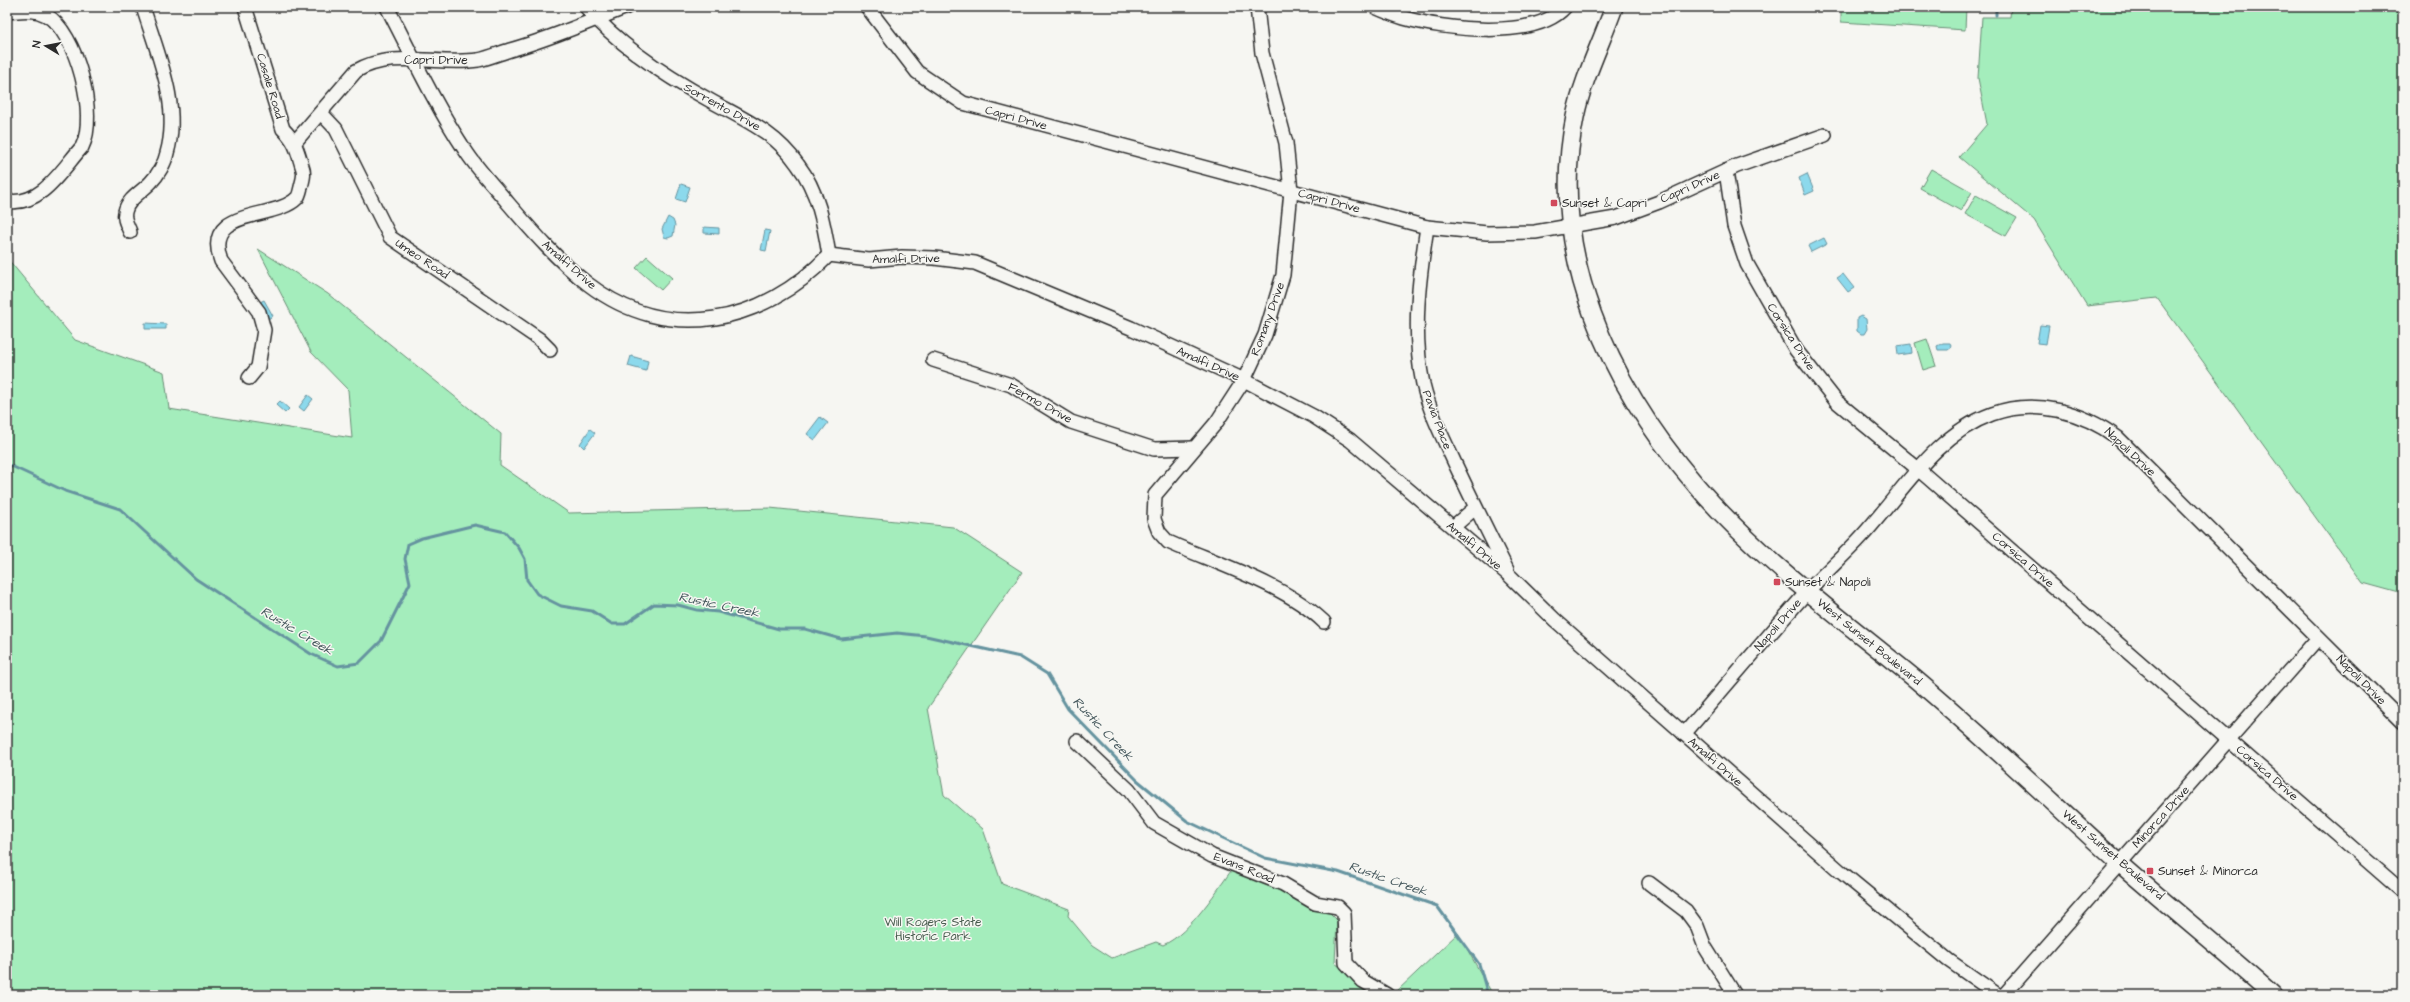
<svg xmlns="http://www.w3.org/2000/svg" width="2410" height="1002" font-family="'Architects Daughter',sans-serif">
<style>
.green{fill:#a4edbc;stroke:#688c74}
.water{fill:#8cd9ec;stroke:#65939f}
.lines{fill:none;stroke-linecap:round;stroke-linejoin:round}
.stream{stroke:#65939f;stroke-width:3}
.minor-casing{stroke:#2b2b2b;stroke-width:16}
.major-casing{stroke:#2b2b2b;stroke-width:20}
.minor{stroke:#f6f6f2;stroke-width:13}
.major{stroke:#f6f6f2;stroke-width:17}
.poi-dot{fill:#d1495b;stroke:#f6f6f2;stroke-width:1.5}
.labels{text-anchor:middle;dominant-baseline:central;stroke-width:3;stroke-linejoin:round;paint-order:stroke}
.street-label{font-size:12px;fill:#2b2b2b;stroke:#f6f6f2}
.poi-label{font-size:12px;fill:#2b2b2b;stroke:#f6f6f2;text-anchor:start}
.park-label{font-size:12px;fill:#495c4f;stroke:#f6f6f2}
.water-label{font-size:13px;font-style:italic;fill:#43565b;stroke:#f6f6f2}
</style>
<rect width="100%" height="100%" fill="#f6f6f2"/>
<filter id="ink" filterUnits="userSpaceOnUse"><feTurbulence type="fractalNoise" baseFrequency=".025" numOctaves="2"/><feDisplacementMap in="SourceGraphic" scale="8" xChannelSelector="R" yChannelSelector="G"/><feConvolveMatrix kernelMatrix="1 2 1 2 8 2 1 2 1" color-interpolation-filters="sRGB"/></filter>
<g filter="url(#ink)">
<!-- green -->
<g class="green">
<polygon points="1841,7 1966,7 1965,30 1841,22"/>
<polygon points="2011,7 2403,7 2403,594 2363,583 2157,298 2087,306 2034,220 1959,157 1987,124 1978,78 1982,17 2010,17"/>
<polygon points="1931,169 1972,192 1961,211 1920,188"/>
<polygon points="1976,195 2017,218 2006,236 1965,214"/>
<path d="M258,249L328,294L501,434L500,465L569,513L770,508L953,527L1022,572L928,708L944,795L983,829L1002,884L1069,909L1068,916L1092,945L1112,958L1156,942L1163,945C1190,934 1219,887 1236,864L1303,904L1328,911L1337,920L1335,963L1369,990L1378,995H7V258L75,340L164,372L169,409L352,438L348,390L311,352Z"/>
<polygon points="647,256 672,278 661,290 636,268"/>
<polygon points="1927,339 1936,366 1923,370 1915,343"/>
<polygon points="1458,933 1493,995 1386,995 1397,991"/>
</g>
<!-- water -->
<g class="water">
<polygon points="1807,174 1814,191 1805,195 1799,178"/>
<polygon points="681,184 690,187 685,202 676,199"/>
<polygon points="668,217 673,220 675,225 673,236 668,238 664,237 662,229"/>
<polygon points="704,227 719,228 719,234 704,233"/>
<polygon points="765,230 770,231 766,251 761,250"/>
<polygon points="1824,238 1827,244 1811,252 1808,246"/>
<polygon points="1843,274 1854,288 1848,292 1837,278"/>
<polygon points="264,300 273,316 268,319 260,302"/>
<polygon points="1861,316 1866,319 1867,329 1864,334 1861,334 1857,331 1857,318"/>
<polygon points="145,323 166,324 166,329 145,329"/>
<polygon points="2040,325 2049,326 2046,344 2037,343"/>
<polygon points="1943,343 1950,343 1952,347 1948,350 1938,350 1937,346"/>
<polygon points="1911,344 1912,353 1898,355 1897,346"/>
<polygon points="631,356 648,361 646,371 628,366"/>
<polygon points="308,395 313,399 304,411 299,407"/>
<polygon points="280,401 289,409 285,413 276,405"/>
<polygon points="820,417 828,423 815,440 807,434"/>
<polygon points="590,429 595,433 584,448 580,444"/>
</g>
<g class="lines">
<!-- stream -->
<g class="stream">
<polyline points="1996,15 1996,7"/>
<polyline points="7,464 65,491 120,509 196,579 311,654 338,666 359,663 381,641 410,583 405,559 408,544 422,538 475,525 505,532 519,548 525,559 527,580 537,594 561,606 592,611 612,624 625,624 654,604 678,605 697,610 718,612 779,629 805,629 841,639 897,633 926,636 1020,657 1047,674 1068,709 1137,780 1187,821 1265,858 1338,872 1437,906 1479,964 1488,995"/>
</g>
<!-- minor casing -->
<g class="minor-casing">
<g id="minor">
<path d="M245,7L283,129C296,142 297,150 302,166C305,174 303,179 301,187C300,191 299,196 297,198C275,221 201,207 221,261L259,312L264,330L258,367L249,378"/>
<path d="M387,7C412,55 435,105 465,150C477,169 494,186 508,203C532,231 558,261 588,284C668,345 763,324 829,255L869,260L902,257L934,258L975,263L1131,328L1244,380L1313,416L1350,440L1510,576L1555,620L1841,872L1948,960L1998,995"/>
<path d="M586,7C619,46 667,77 711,101C745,120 775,132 798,165C818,191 824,224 829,255"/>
<polyline points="867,7 917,72 963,103 1427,227 1487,233 1535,232 1616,218 1659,202 1737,166 1825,135"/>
<path d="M1257,7L1262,53L1286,143L1291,191L1283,275L1265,335L1244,380L1216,423L1155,495L1154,519L1159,532L1168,542C1218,564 1286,585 1324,622"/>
<path d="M1375,7C1384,11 1394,15 1404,18C1443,29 1535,41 1565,7"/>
<path d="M7,12C21,11 33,8 46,15C77,32 98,116 82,147C62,169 41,207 7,201"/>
<polyline points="321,113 336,129 390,237 539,339 550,350"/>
<path d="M295,142L356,71C393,49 437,66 478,60C489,58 500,53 510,50C550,39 588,22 627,7"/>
<polyline points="1726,171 1734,226 1747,264 1796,350 1836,401 1918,469 2403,892"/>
<path d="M1427,227C1419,280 1412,331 1423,384C1429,409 1440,432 1451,455C1469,494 1488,532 1507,570"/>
<path d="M130,232C128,226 123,219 125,212C127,199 143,191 151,182C158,175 165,163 167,153C181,105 157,53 143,7"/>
<polyline points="933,360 1011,385 1071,422 1154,449 1194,448"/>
<polyline points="1453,527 1475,508"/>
<path d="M1684,734C1725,687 1765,639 1807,592C1824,573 1844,556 1862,536C1902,493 1934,435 1992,414C2035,398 2083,412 2118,438L2403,722"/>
<polyline points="1077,741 1129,790 1154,823 1212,856 1283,884 1315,903 1338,907 1344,913 1346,963 1363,981 1387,995"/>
<polyline points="1649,883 1686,911 1697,926 1705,947 1735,995"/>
<polyline points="2004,995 2318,638"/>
</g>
</g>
<!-- major casing -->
<g class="major-casing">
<path id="major" d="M1614,7C1601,44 1583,78 1575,117C1547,252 1609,384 1696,485C1758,558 1840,617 1914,678C1983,736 2049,799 2116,860C2168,906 2222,949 2273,995"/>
</g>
<!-- minor -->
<use href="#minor" class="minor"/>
<!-- major -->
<use href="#major" class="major"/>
</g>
</g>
<!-- markers -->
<g class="poi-dot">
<rect x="1550" y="199" width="8" height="8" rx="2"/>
<rect x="1773" y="578" width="8" height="8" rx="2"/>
<rect x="2146" y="867" width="8" height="8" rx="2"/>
</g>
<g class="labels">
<!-- street labels -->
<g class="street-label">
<text x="436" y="60">Capri Drive</text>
<text transform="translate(270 86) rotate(73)">Casale Road</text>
<text transform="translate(722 107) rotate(29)">Sorrento Drive</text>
<text transform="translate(1016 118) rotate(15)">Capri Drive</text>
<text transform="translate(1690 187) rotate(-24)">Capri Drive</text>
<text transform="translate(1329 201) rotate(15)">Capri Drive</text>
<text transform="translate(422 259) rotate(34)">Umeo Road</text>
<text transform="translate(906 259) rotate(-1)">Amalfi Drive</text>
<text transform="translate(569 265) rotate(41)">Amalfi Drive</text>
<text transform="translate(1268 319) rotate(-70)">Romany Drive</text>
<text transform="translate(1791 337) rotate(57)">Corsica Drive</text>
<text transform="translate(1208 364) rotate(24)">Amalfi Drive</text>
<text transform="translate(1040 403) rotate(29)">Fermo Drive</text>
<text transform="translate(1437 420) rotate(69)">Pavia Place</text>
<text transform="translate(2130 452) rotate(43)">Napoli Drive</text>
<text transform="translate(1474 546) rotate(40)">Amalfi Drive</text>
<text transform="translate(2023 560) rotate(41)">Corsica Drive</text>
<text transform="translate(1778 625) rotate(-49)">Napoli Drive</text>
<text transform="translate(1869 642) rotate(39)">West Sunset Boulevard</text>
<text transform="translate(2361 680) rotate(45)">Napoli Drive</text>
<text transform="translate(1715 762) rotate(41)">Amalfi Drive</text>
<text transform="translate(2267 773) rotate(41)">Corsica Drive</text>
<text transform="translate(2161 817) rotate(-48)">Minorca Drive</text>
<text transform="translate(2113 855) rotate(41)">West Sunset Boulevard</text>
<text transform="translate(1244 868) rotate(22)">Evans Road</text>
</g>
<!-- poi labels -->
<g class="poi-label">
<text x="1562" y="203">Sunset &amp; Capri</text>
<text x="1785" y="582">Sunset &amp; Napoli</text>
<text x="2158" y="871">Sunset &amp; Minorca</text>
</g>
<!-- park labels -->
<g class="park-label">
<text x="933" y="922">Will Rogers State<tspan x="933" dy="14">Historic Park</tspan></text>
</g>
<!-- water labels -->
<g class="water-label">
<text transform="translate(719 605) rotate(12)">Rustic Creek</text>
<text transform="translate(297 631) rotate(31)">Rustic Creek</text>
<text transform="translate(1103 729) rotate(47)">Rustic Creek</text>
<text transform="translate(1388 879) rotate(19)">Rustic Creek</text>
</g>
</g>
<!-- margin -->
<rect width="2410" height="1002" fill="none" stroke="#f6f6f2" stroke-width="24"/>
<rect x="12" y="12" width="2386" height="978" fill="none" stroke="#2b2b2b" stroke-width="1.5" filter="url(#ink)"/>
<!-- north arrow -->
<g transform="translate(46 46) rotate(280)" stroke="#f6f6f2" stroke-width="3" paint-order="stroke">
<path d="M0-3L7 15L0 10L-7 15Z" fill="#2b2b2b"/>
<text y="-6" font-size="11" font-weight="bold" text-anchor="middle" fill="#2b2b2b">N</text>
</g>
</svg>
